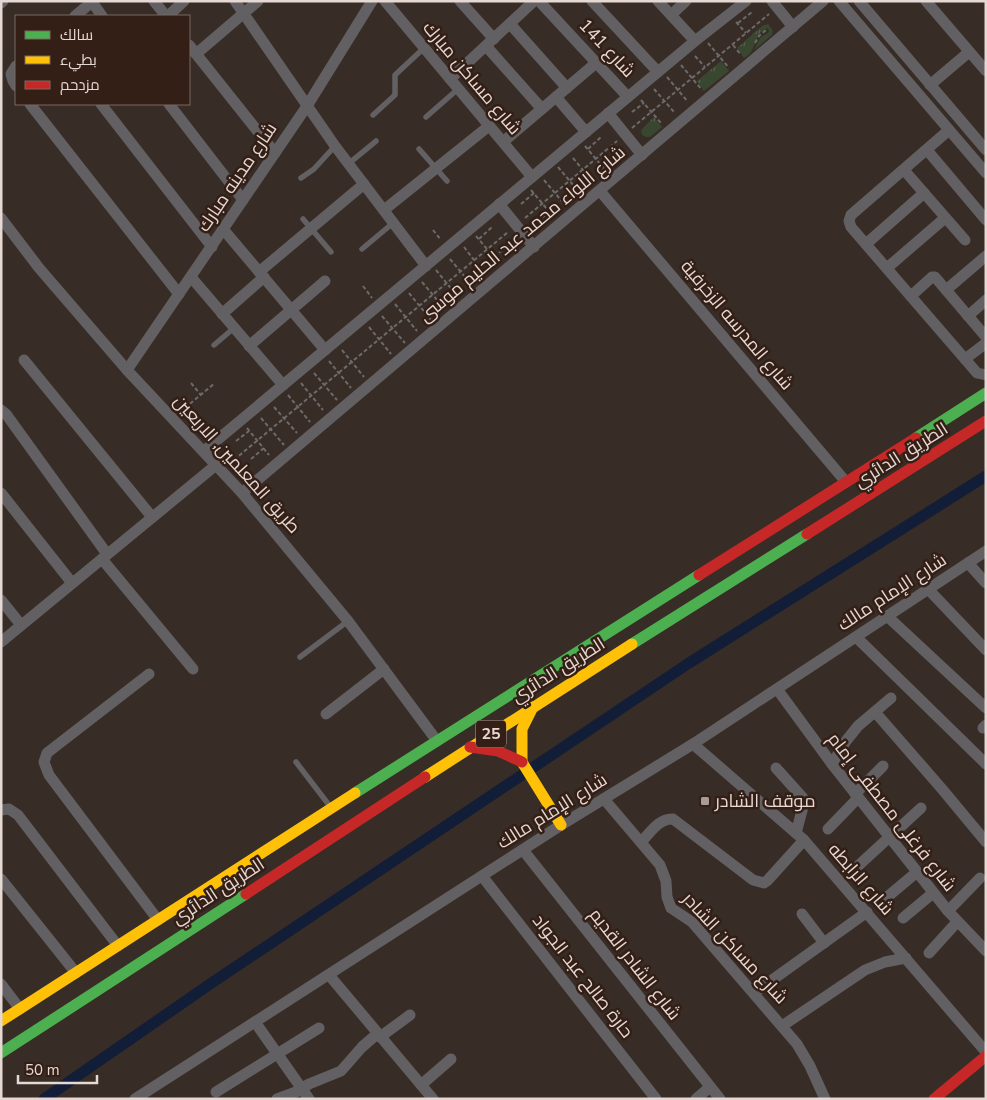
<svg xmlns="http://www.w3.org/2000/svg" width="987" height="1100" font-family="'Nunito Sans',Cairo,sans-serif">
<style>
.grass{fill:url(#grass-tufts)}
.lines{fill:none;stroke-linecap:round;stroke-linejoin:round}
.canal{stroke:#121d38;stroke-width:11}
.path{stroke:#6d6a6a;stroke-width:2;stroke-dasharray:4 2.5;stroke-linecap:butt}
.lane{stroke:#626062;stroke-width:5.5}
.street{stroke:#626062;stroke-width:11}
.fast{stroke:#4caf50;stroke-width:11}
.slow{stroke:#ffc107;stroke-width:11}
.jam{stroke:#c62828;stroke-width:11}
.poi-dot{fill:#a99c96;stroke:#341f16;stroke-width:2}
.labels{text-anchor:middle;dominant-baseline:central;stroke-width:5;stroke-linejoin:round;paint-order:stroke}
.shield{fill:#341f16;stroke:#b1a09a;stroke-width:1}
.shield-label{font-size:16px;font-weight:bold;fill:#e6d8d2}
.street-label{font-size:18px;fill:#e6d8d2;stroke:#341f16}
.poi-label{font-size:18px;fill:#e6d8d2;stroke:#341f16;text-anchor:start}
</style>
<defs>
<pattern id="grass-tufts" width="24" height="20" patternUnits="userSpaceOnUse" patternTransform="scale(1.25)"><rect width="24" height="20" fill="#394630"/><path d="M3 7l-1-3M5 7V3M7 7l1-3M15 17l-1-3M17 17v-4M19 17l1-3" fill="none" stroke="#56604d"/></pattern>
</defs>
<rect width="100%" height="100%" fill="#372c26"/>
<!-- grass -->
<g class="grass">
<path d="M768,24L773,31L772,35L754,50L760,38L769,32L768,28C754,34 757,43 751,52C750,54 747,56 744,58L737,48L762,26Z"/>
<polygon points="721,61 729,71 704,91 697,81"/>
<polygon points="654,117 662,127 650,137 646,137 642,135 641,130"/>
</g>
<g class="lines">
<!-- canal -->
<polyline class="canal" points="44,1099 213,982 689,663 986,476"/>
<!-- path -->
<g class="path">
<polyline points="736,22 746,33"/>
<polyline points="738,23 752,12"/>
<polyline points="708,43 729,68"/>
<polyline points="755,43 759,36 766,30"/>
<polyline points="733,45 741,55"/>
<polyline points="695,56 705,67"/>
<polyline points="681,65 702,90"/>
<polyline points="667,77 688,102"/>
<polyline points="654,89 674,112"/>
<polyline points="641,100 661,123"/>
<polyline points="632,112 644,103"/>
<polyline points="632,128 769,14"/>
<polyline points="585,146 606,171"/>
<polyline points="588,149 601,137"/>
<polyline points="573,158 592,181"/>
<polyline points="558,167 579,192"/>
<polyline points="603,167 616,156"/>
<polyline points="544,180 565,205"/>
<polyline points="531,190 552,215"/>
<polyline points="521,204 534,193"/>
<polyline points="525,218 617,141"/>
<polyline points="537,222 549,212"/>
<polyline points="433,230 441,240"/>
<polyline points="476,236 497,261"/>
<polyline points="479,239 492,227"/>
<polyline points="464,247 484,273"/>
<polyline points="494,257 507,246"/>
<polyline points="450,259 471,284"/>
<polyline points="436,270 458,297"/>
<polyline points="422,282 443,307"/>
<polyline points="363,286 372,298"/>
<polyline points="409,293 431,320"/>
<polyline points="395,304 417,331"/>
<polyline points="382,316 405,343"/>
<polyline points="369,327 391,354"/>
<polyline points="342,350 364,377"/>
<polyline points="329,361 351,388"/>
<polyline points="314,373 337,400"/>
<polyline points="191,383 201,395"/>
<polyline points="301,383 323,410"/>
<polyline points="288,395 310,422"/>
<polyline points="274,407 297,433"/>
<polyline points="180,412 215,383"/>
<polyline points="261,418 284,445"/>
<polyline points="247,428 269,455"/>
<polyline points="236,441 249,431"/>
<polyline points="251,459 264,448"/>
<polyline points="229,464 508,232"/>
</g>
<!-- lane -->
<g class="lane">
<polyline points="373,115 395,95 395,75 424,48"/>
<polyline points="426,117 458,89"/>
<polyline points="419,149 447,181"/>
<polyline points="348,164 376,141"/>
<polyline points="301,178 314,169 335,146"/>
<polyline points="303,219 331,252"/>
<polyline points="362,249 393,223"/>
<polyline points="214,345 234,328"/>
<polyline points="300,657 348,621"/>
<polyline points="296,762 329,805"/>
</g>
<!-- street -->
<g class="street">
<polyline points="154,1 166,16"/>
<polyline points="235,1 335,146 426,266"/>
<polyline points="385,1 532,177"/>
<polyline points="460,1 494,39"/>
<polyline points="539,1 628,97"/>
<polyline points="592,1 658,72"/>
<polyline points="658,1 695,41"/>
<polyline points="772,1 793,27"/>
<polyline points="839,1 986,173"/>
<polyline points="859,1 986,150"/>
<polyline points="926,1 986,71"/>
<polyline points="92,2 102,16"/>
<polyline points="1,3 3,1"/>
<polyline points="671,15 686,1"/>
<polyline points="75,16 93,1"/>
<polyline points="168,16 184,1"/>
<polyline points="510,24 567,88"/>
<polyline points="189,45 275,153"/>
<polyline points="486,46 542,109"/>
<polyline points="196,54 258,1"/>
<polyline points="16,66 11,74 13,81 16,86"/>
<polyline points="450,79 534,1"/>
<polyline points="930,85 969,52"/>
<polyline points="556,97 586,132"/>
<polyline points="30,104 179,294"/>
<polyline points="101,104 212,247"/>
<polyline points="169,104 243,200"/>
<polyline points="608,113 642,155"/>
<polyline points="949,130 851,215 849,221 851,227 977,373 986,375"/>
<polyline points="503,142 596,63"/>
<polyline points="927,150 986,220"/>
<polyline points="904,170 965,240"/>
<polyline points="600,191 846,482"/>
<polyline points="499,204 534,247"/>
<polyline points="384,210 489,126"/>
<polyline points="1,218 39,268 127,370 242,493 348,621 437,741"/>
<polyline points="223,229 325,350"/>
<polyline points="866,244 924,193"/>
<polyline points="887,268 945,218"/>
<polyline points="259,272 364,184"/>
<polyline points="191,277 283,385"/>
<polyline points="946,290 986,256"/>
<polyline points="911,296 932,277 935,277 986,337"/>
<polyline points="222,314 264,277"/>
<polyline points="968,316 986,300"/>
<polyline points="249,346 325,281"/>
<polyline points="965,359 986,343"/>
<polyline points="24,360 152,517"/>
<polyline points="127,370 307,106 372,1"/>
<polyline points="1,410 6,414 107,554"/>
<polyline points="204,451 695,41 746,1"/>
<polyline points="1,493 72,583"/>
<polyline points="242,493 823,1"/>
<polyline points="102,559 193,669"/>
<polyline points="968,563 986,583"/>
<polyline points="928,589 986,650"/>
<polyline points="1,600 21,625"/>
<polyline points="887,616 986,708"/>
<polyline points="856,637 986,764"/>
<polyline points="1,642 216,465"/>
<polyline points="149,674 47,753 44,762 49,775 158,920"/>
<polyline points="777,689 832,764 948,911 986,951"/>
<polyline points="875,712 942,789 986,842"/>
<polyline points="326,714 384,669"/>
<polyline points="983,728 986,725"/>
<polyline points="693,744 804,840 986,1052"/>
<polyline points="832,764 846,741 858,726 891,698"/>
<polyline points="776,768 803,798 804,803 796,833"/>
<polyline points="855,794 883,766"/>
<polyline points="604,799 660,865 666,881 667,897 671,908 692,922 797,1044 810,1066 825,1099"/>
<polyline points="1,810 9,809 18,815 118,946"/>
<polyline points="828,829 858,798"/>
<path d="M641,842C650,833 659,818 673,819L753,880L764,883L767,881L804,840"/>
<polyline points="523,850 720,1099"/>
<polyline points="859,865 921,808"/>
<polyline points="482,876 656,1099"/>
<polyline points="1,879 76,973"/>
<polyline points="886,898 917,872"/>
<polyline points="948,911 980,878"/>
<polyline points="802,914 824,943"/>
<polyline points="903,918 933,893"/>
<polyline points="929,953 957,922"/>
<polyline points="329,975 433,1099"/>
<polyline points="1,984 20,1009"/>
<polyline points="754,993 867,912"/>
<polyline points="255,1022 309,1099"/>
<polyline points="782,1026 865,970 885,962 906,958"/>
<polyline points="380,1037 410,1015"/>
<polyline points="421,1085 451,1059"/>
<polyline points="216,1092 319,1028"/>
<polyline points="135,1099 561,825 693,744 986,551"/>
<polyline points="277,1099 296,1092 309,1084 341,1071 362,1047 377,1034"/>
<polyline points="696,1099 710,1087"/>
</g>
<!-- fast -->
<g class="fast">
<polyline points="916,438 986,393"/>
<polyline points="632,644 807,534"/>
<polyline points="355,793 699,575"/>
<polyline points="1,1053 246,894"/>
</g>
<!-- slow -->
<g class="slow">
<polyline points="533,707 522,729 522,762 561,825"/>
<polyline points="425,777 632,644"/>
<polyline points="1,1021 355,793"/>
</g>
<!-- jam -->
<g class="jam">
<polyline points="807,534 986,421"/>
<polyline points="699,575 916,438"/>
<polyline points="470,747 498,751 522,762"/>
<polyline points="246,894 425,777"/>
<polyline points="934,1099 986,1056"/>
</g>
</g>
<!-- markers -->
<rect class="poi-dot" x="700" y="796" width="10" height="10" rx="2.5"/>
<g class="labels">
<!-- shield labels -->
<rect class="shield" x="476" y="720.5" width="30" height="27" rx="4"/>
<g class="shield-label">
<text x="491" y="734">25</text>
</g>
<!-- street labels -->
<g class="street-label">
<text transform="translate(607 48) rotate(47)">شارع 141</text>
<text transform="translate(472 78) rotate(50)">شارع مساكن مبارك</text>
<text transform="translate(237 177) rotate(-56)">شارع مدينه مبارك</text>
<text transform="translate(522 234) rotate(-40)">شارع اللواء محمد عبد الحليم موسى</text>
<text transform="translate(737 325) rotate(50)">شارع المدرسه الزخرفية</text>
<text transform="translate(901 455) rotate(-32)">الطريق الدائري</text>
<text transform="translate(237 464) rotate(48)">طريق المعلمين, الاربعين</text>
<text transform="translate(892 592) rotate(-33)">شارع الإمام مالك</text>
<text transform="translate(558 670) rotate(-32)">الطريق الدائري</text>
<text transform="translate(552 811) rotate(-32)">شارع الإمام مالك</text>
<text transform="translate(892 812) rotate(52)">شارع فرغلى مصطفى إمام</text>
<text transform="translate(861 879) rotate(49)">شارع الرابطه</text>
<text transform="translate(218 891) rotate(-33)">الطريق الدائري</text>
<text transform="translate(735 948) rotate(47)">شارع مساكن الشادر</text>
<text transform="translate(635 964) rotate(52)">شارع الشادر القديم</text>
<text transform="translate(583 976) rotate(52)">حارة صالح عبد الجواد</text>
</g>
<!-- poi labels -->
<g class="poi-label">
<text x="715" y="801">موقف الشادر</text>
</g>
</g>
<!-- border -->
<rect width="987" height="1100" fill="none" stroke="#e6d8d2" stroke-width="5"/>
<!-- legend -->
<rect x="15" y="15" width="175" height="90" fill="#341f16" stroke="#7b6961"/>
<rect x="25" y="31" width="25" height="8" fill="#4caf50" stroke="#7b6961"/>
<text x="60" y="40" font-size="15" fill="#e6d8d2">سالك</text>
<rect x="25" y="56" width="25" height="8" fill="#ffc107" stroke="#7b6961"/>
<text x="60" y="65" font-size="15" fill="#e6d8d2">بطيء</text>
<rect x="25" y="81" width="25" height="8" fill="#c62828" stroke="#7b6961"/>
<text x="60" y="90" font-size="15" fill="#e6d8d2">مزدحم</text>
<!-- scale -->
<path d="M18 1075v8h79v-8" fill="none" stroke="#e6d8d2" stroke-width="2.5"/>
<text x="25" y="1075" font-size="15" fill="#e6d8d2" stroke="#341f16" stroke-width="4" paint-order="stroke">50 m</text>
</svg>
